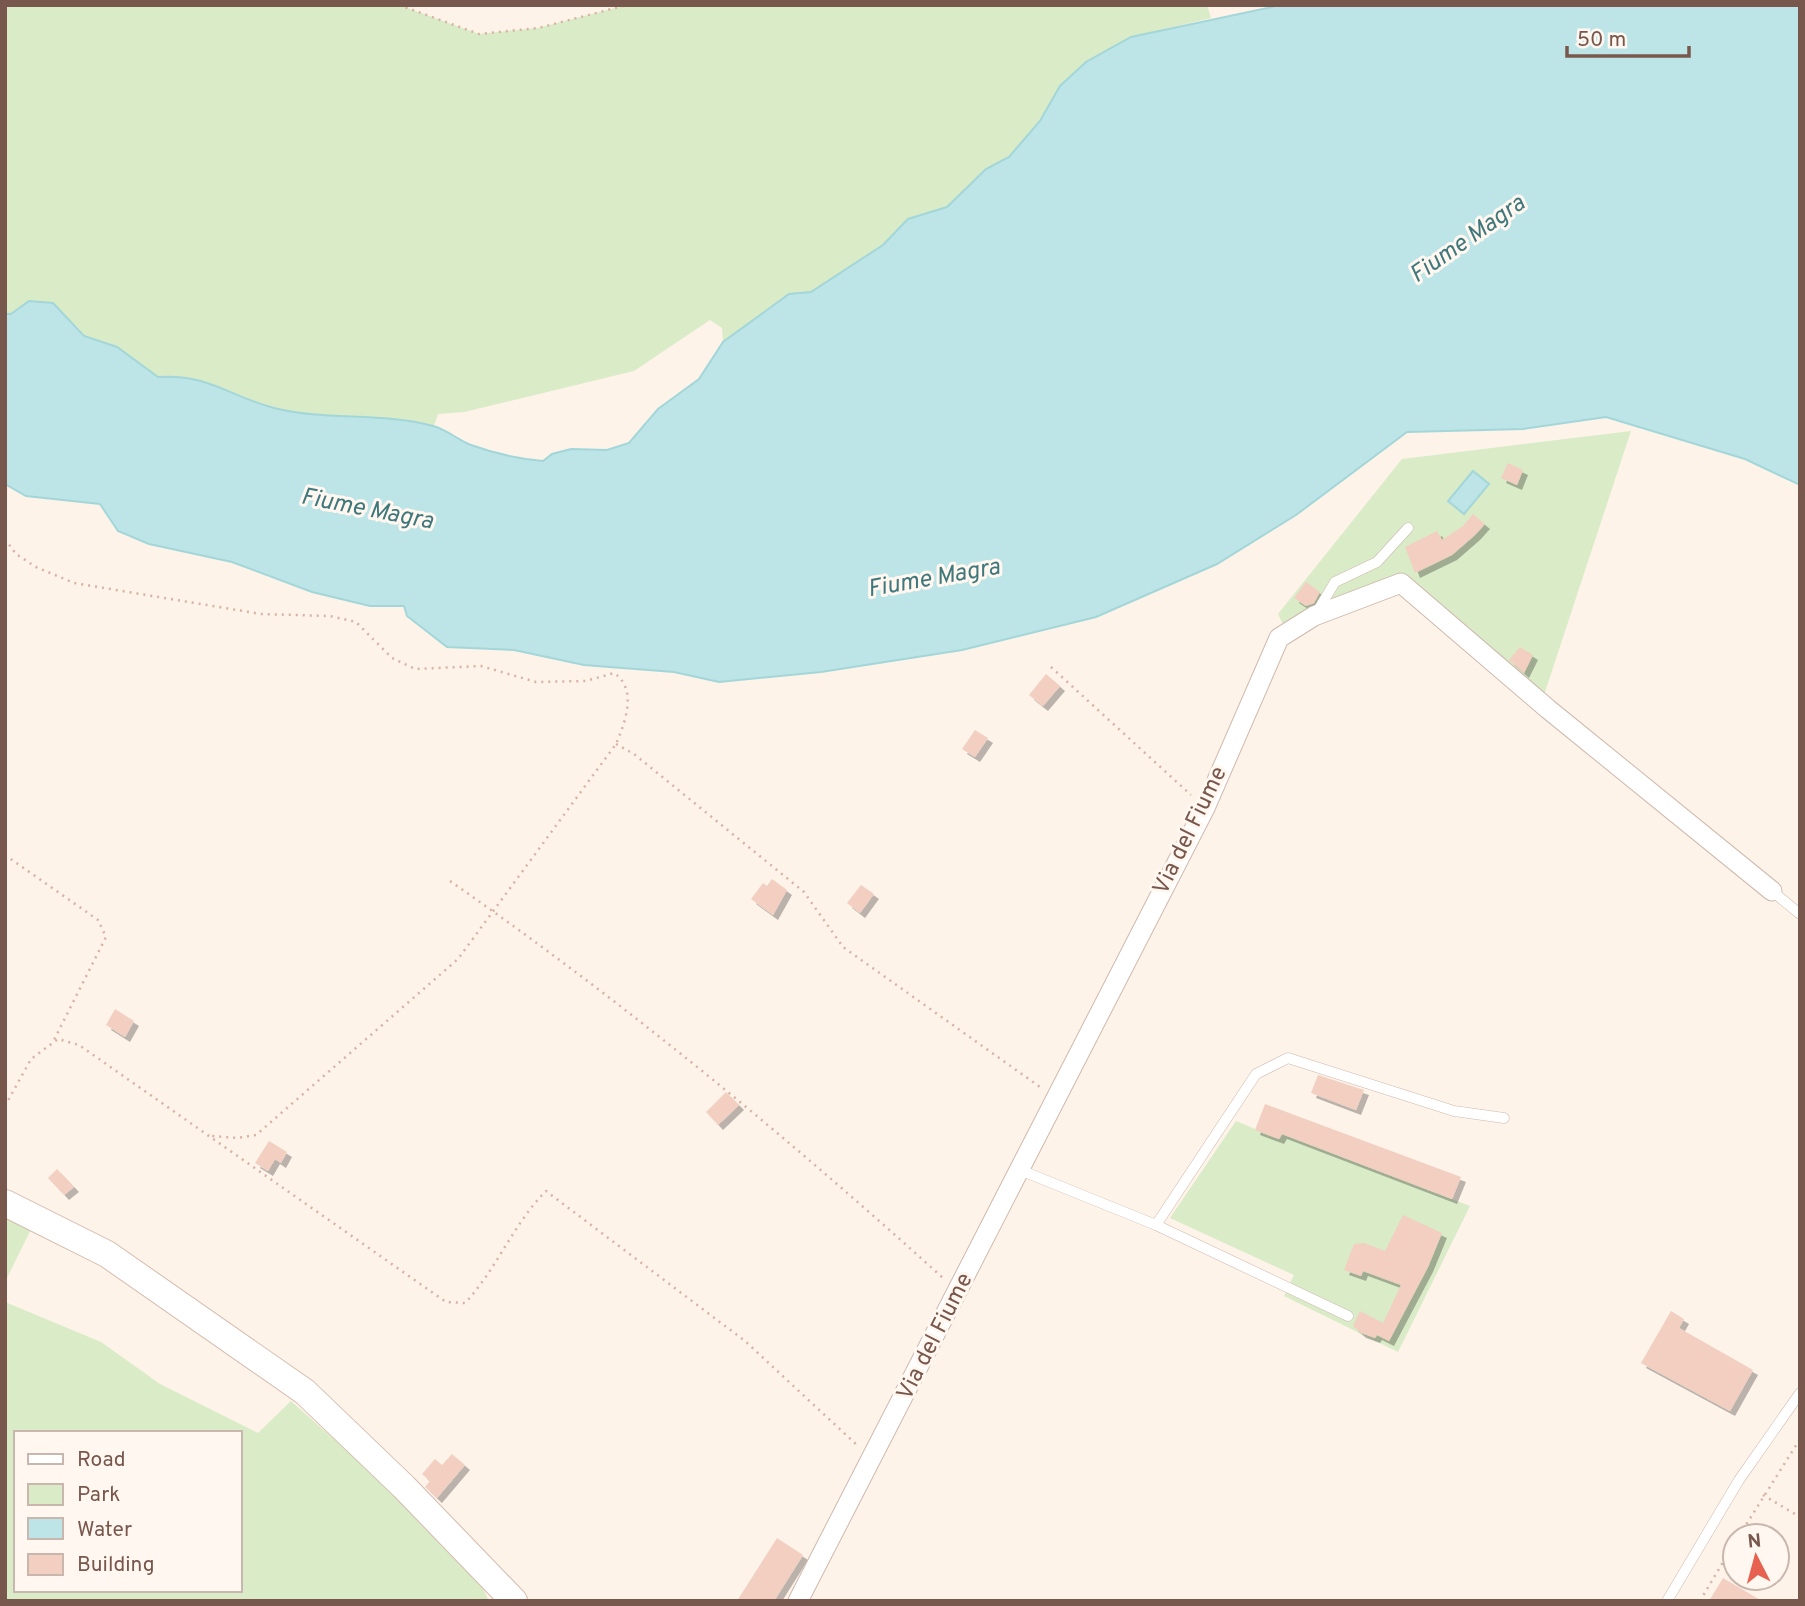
<svg xmlns="http://www.w3.org/2000/svg" width="1805" height="1606" font-family="Overpass,sans-serif">
<style>
.green{fill:#d9ebc7;fill-rule:evenodd}
.water{fill:#bde5e7;stroke:#a3d6d9;stroke-width:2}
.building{fill:#f2cfc1;filter:url(#shadow)}
.lines{fill:none;stroke-linecap:round;stroke-linejoin:round}
.service-casing{stroke:#cfb9ae;stroke-width:11}
.minor-casing{stroke:#cfb9ae;stroke-width:21}
.secondary-casing{stroke:#d5bbae;stroke-width:28}
.path{stroke:#d8b2a3;stroke-width:2.5;stroke-dasharray:2 5;stroke-linecap:butt}
.service{stroke:#fff;stroke-width:10}
.minor{stroke:#fff;stroke-width:19}
.secondary{stroke:#fff;stroke-width:26}
.labels{text-anchor:middle;dominant-baseline:central;stroke-width:6;stroke-linejoin:round;paint-order:stroke}
.street-label{font-size:23px;fill:#78574c;stroke:#fff7f0}
.water-label{font-size:24px;font-style:italic;fill:#3f787c;stroke:#fff7f0}
</style>
<defs>
<filter id="shadow"><feDropShadow dx="5" dy="5" stdDeviation="0" flood-color="#0004"/></filter>
</defs>
<rect width="100%" height="100%" fill="#fdf3e9"/>
<!-- green -->
<g class="green">
<path d="M5,5H399L479,34L538,28L627,5H1207L1211,18L1131,37L1060,86L1040,121L1009,157L986,169L947,207L908,219L883,245L811,292L789,294L723,342L722,328L710,320L634,371L464,412L438,414L434,426C414,423 395,420 375,418C353,416 329,419 306,416C250,408 216,373 158,378L117,347L84,336L53,303L29,301L11,314H5Z"/>
<polygon points="1631,431 1542,701 1403,578 1286,630 1278,614 1402,459"/>
<polygon points="1236,1121 1279,1139 1282,1134 1470,1206 1398,1352 1284,1296 1294,1275 1170,1218"/>
<polygon points="5,1213 33,1225 5,1282"/>
<path d="M5,1302L101,1342L160,1384L258,1433L291,1401L382,1482L473,1568L489,1601H5ZM16,1433H240V1590H16Z"/>
</g>
<!-- water -->
<g class="water">
<path d="M1281,5H1800V485L1745,459L1606,417L1523,429L1407,432L1296,515L1217,564L1096,617L962,650L821,672L719,682L674,672L584,665L514,650L447,647L407,616L404,606H370L312,592L232,562L149,544L118,531L100,504L26,496L5,484V314H11L29,301L53,303L84,336L117,347L158,377C210,374 228,396 274,408C326,421 381,412 433,426C446,429 458,440 471,445C493,453 520,459 543,461L552,454L571,449L607,450L629,443L658,409L699,379L723,342L789,294L811,292L883,245L908,219L947,207L986,169L1009,157L1040,121L1060,86L1086,62L1131,37Z"/>
<polygon points="1473,471 1489,484 1464,514 1448,501"/>
</g>
<!-- building -->
<g class="building">
<polygon points="1508,463 1523,470 1517,485 1501,478"/>
<polygon points="1473,514 1485,524 1475,535 1452,555 1415,573 1405,547 1437,531 1442,540 1463,526"/>
<polygon points="1306,582 1320,592 1314,603 1306,606 1294,598"/>
<polygon points="1520,647 1533,655 1524,673 1509,660"/>
<polygon points="1046,674 1060,686 1043,706 1029,695"/>
<polygon points="975,730 988,738 975,757 962,749"/>
<polygon points="772,879 787,890 773,915 751,899 763,883 767,886"/>
<polygon points="861,885 874,894 860,913 847,903"/>
<polygon points="115,1009 134,1021 125,1037 106,1025"/>
<polygon points="1318,1075 1364,1090 1356,1110 1311,1093"/>
<polygon points="726,1092 739,1105 718,1125 706,1112"/>
<polygon points="1265,1104 1461,1177 1452,1199 1282,1134 1279,1139 1255,1130"/>
<polygon points="269,1141 287,1152 281,1163 275,1159 268,1171 255,1163"/>
<polygon points="57,1169 74,1187 64,1195 48,1178"/>
<polygon points="1403,1215 1442,1233 1428,1267 1389,1341 1377,1335 1375,1338 1361,1333 1353,1326 1360,1311 1383,1323 1401,1285 1363,1271 1361,1276 1344,1270 1354,1244 1364,1243 1385,1251"/>
<polygon points="1671,1311 1684,1319 1679,1328 1753,1370 1730,1411 1641,1363"/>
<polygon points="452,1454 465,1465 437,1498 425,1487 430,1481 422,1474 435,1459 442,1465"/>
<polygon points="777,1538 803,1555 774,1601 737,1601"/>
<polygon points="1723,1578 1762,1601 1709,1601"/>
</g>
<g class="lines">
<!-- service casing -->
<g class="service-casing">
<g id="service">
<polyline points="1317,612 1335,582 1377,562 1408,528"/>
<polyline points="1772,891 1800,914"/>
<polyline points="1020,1170 1156,1225 1256,1074 1288,1058 1454,1111 1504,1118"/>
<polyline points="1156,1225 1348,1316"/>
<polyline points="1667,1601 1739,1480 1800,1393"/>
</g>
</g>
<!-- minor casing -->
<g class="minor-casing">
<polyline id="minor" points="798,1601 1205,808 1279,638 1314,616 1401,583 1548,709 1772,891"/>
</g>
<!-- secondary casing -->
<g class="secondary-casing">
<polyline id="secondary" points="5,1203 107,1254 305,1392 404,1487 514,1601"/>
</g>
<!-- path -->
<g class="path">
<polyline points="399,5 479,34 538,28 627,5"/>
<path d="M5,539L16,554L36,567L74,583L261,614L330,616L356,622L392,658L415,669L481,666L536,682L586,681L614,673C638,689 625,723 616,744L458,959L256,1135L237,1138L212,1136"/>
<polyline points="1051,667 1191,795"/>
<polyline points="616,744 634,754 804,892 843,947 1040,1087"/>
<polyline points="5,855 98,920 106,937 54,1040"/>
<path d="M450,881C625,1003 785,1135 943,1278"/>
<path d="M5,1106L31,1059L58,1039L79,1045L446,1302L465,1303C497,1269 513,1224 546,1191L745,1341L858,1446"/>
<polyline points="1763,1495 1800,1517"/>
<polyline points="1739,1536 1800,1439"/>
<polyline points="1700,1601 1735,1542"/>
</g>
<!-- service -->
<use href="#service" class="service"/>
<!-- minor -->
<use href="#minor" class="minor"/>
<!-- secondary -->
<use href="#secondary" class="secondary"/>
</g>
<g class="labels">
<!-- street labels -->
<g class="street-label">
<text transform="translate(1191 831) rotate(-64)">Via del Fiume</text>
<text transform="translate(936 1337) rotate(-63)">Via del Fiume</text>
</g>
<!-- water labels -->
<g class="water-label">
<text transform="translate(1468 240) rotate(-35)">Fiume Magra</text>
<text transform="translate(367 510) rotate(11)">Fiume Magra</text>
<text transform="translate(934 579) rotate(-10)">Fiume Magra</text>
</g>
</g>
<!-- border -->
<rect width="1805" height="1606" fill="none" stroke="#78574c" stroke-width="14"/>
<!-- legend -->
<rect x="14" y="1431" width="228" height="161" fill="#fff7f0" stroke="#c9b7ae" stroke-width="2"/>
<rect x="28" y="1454" width="35" height="10" fill="#ffffff" stroke="#c9b7ae" stroke-width="2"/>
<text x="77" y="1466" font-size="21" fill="#78574c">Road</text>
<rect x="28" y="1484" width="35" height="21" fill="#d9ebc7" stroke="#c9b7ae" stroke-width="2"/>
<text x="77" y="1501" font-size="21" fill="#78574c">Park</text>
<rect x="28" y="1518" width="35" height="21" fill="#bde5e7" stroke="#c9b7ae" stroke-width="2"/>
<text x="77" y="1536" font-size="21" fill="#78574c">Water</text>
<rect x="28" y="1554" width="35" height="21" fill="#f2cfc1" stroke="#c9b7ae" stroke-width="2"/>
<text x="77" y="1571" font-size="21" fill="#78574c">Building</text>
<!-- north arrow -->
<g transform="translate(1756 1557) rotate(354)"><circle r="33" fill="#fff7f0" stroke="#c9b7ae" stroke-width="2"/>
<path d="M0-5L12 26L0 18L-12 26Z" fill="#e6614f"/>
<text y="-10" font-size="19" font-weight="bold" text-anchor="middle" fill="#78574c">N</text>
</g>
<!-- scale -->
<path d="M1567 46v10h122v-10" fill="none" stroke="#78574c" stroke-width="3.5"/>
<text x="1577" y="46" font-size="21" fill="#78574c" stroke="#fff7f0" stroke-width="5" paint-order="stroke">50 m</text>
</svg>
